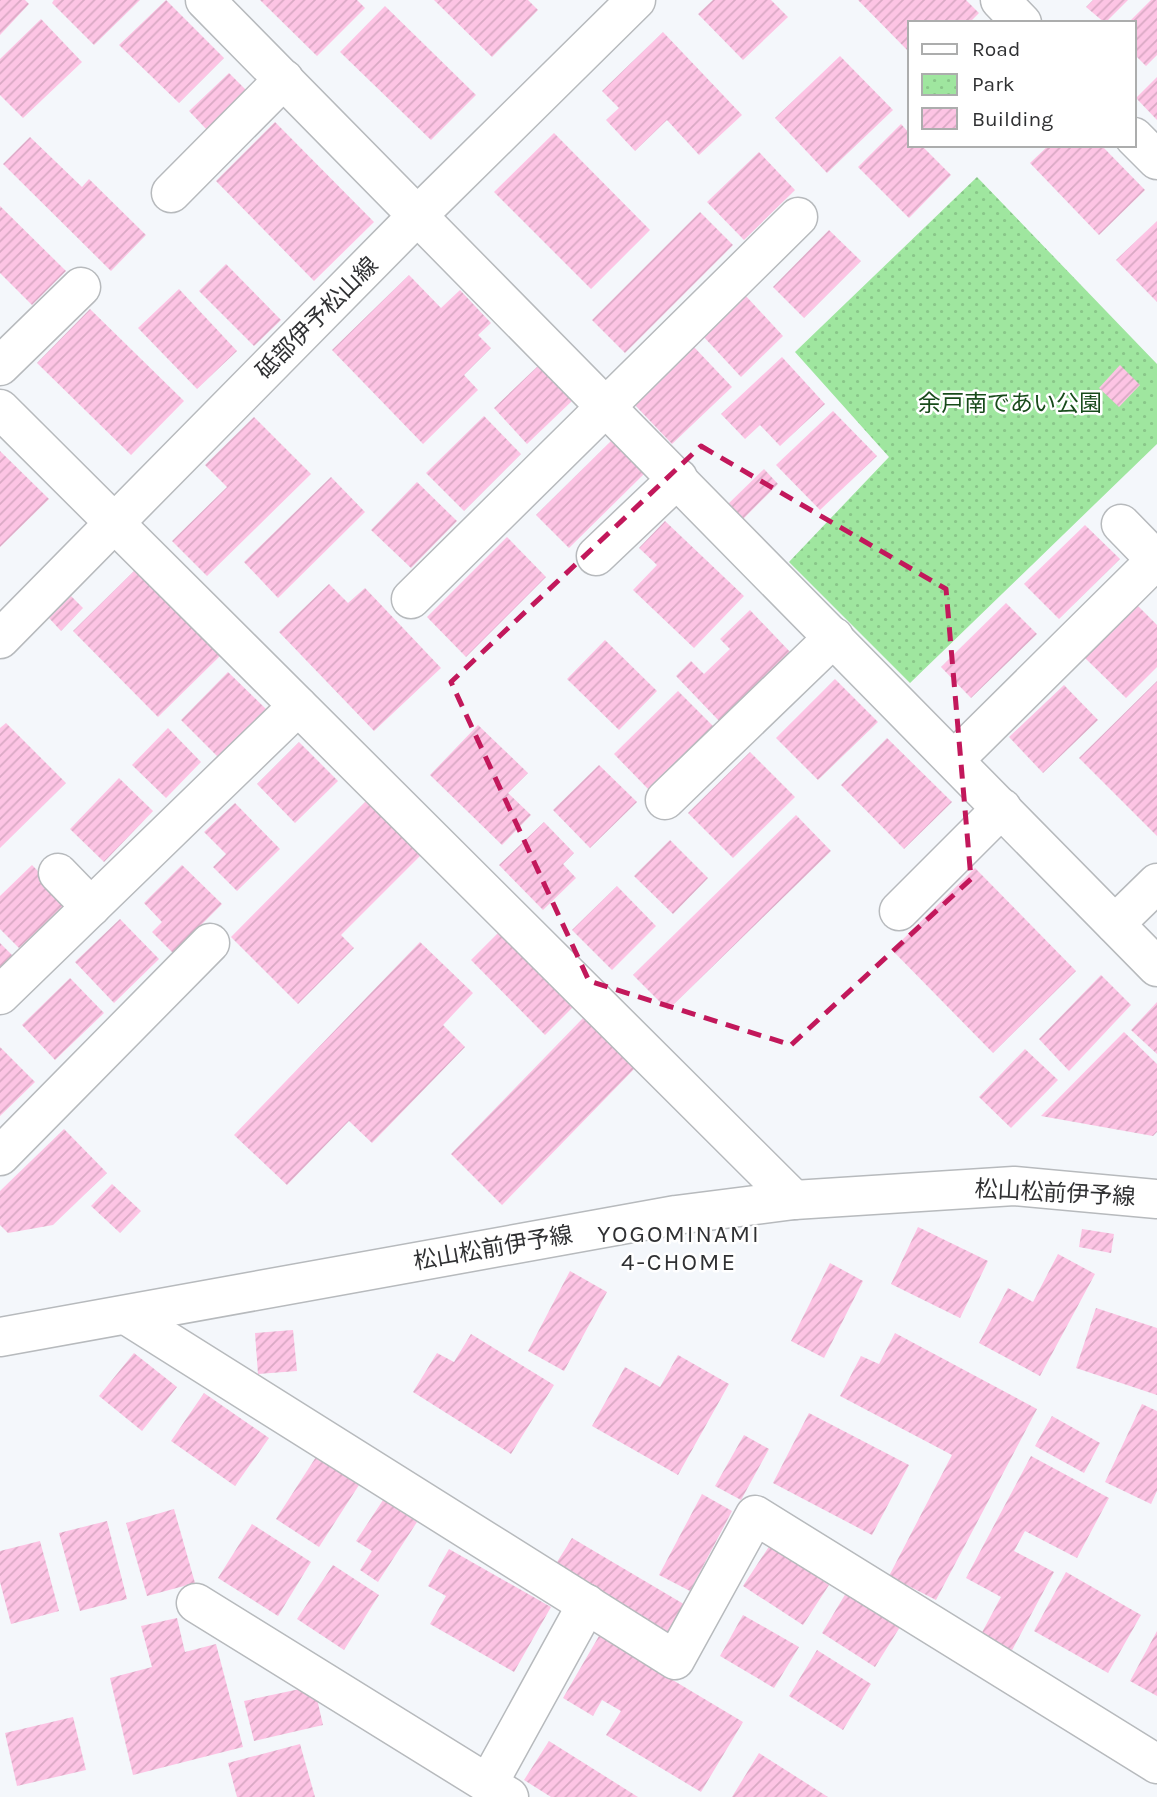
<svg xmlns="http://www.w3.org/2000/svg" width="1157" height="1797" font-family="Karla,'Noto Sans JP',sans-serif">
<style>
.park{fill:url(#park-dots)}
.building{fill:url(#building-hatch)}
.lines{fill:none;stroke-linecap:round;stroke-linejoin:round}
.street-casing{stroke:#b7babd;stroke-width:41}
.secondary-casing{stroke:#b7babd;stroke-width:41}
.street{stroke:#fff;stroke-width:38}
.secondary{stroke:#fff;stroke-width:38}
.marked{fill:none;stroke:#c2185b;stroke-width:5;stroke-dasharray:14 9;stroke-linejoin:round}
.labels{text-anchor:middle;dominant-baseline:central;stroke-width:5;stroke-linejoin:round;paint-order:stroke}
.street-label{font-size:23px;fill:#303133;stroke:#fff}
.park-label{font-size:23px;fill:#184b1b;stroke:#fff}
.neighbourhood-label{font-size:24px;letter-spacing:2px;fill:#303133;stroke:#fff}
</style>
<defs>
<pattern id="park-dots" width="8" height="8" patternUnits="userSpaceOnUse" patternTransform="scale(1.75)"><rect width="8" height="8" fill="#9fe69f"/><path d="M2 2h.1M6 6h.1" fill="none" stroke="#89c689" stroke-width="1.8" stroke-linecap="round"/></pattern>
<pattern id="building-hatch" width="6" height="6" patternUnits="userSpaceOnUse" patternTransform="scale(1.75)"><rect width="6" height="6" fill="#fdc4e4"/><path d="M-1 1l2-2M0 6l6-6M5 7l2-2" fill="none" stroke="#d9a9c4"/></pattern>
</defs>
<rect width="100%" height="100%" fill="#f4f7fb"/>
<!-- park -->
<polygon class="park" points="977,177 1157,364 1157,444 910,683 789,562 889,457 795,352"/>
<!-- building -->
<g class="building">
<polygon points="0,0 25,0 29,4 0,35"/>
<polygon points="54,0 140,0 94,45 52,3"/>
<polygon points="166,0 224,58 179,103 119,45"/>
<polygon points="260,0 357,0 365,8 317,56"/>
<polygon points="434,0 528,0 538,10 492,57"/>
<polygon points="713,0 771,0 788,17 743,60 698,14"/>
<polygon points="858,0 966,0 979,13 969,23 910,23 910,53"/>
<polygon points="1093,0 1128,0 1105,23 1086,7"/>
<polygon points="1151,0 1157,0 1157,55 1146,66 1134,54 1134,23 1128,23"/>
<polygon points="385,6 476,95 431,140 340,52"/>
<polygon points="41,19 82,62 23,118 0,95 0,59"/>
<polygon points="663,32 742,115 699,155 667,120 635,151 606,120 619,108 602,91"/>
<polygon points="840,56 893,110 827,173 775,118"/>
<polygon points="229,73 248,92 208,131 189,111"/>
<polygon points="1157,77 1157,120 1136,98"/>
<polygon points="275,122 374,222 314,281 216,181"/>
<polygon points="901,124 910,134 910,145 921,145 951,175 909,218 858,167"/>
<polygon points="554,133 650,230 591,289 494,192"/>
<polygon points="30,137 82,187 89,179 146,235 111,271 3,164"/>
<polygon points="1049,145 1101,145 1145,190 1099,235 1030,163"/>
<polygon points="759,152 795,190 744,240 707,202"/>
<polygon points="0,206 66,271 32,305 0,273"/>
<polygon points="700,212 733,245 625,353 592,320"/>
<polygon points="1157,221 1157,302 1116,260"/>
<polygon points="829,230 861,261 804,318 773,287"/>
<polygon points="226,264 281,320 254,346 199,291"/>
<polygon points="409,275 441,308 460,290 491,323 478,335 491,348 464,375 478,390 423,444 332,350"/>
<polygon points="179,289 237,351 197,389 138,328"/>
<polygon points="745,295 783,336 741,377 702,335"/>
<polygon points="90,309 184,401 131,455 37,363"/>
<polygon points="693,346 732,387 672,444 633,403"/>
<polygon points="782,357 825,404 780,446 760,425 745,439 721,414"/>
<polygon points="539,365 573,400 527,444 494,408"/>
<polygon points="1120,365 1140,385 1119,407 1099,388"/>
<polygon points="833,411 877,456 820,510 776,465"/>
<polygon points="484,416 521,454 464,511 426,473"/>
<polygon points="254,417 311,474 207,576 172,541 227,487 205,465"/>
<polygon points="611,441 644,474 569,548 536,515"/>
<polygon points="0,451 49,499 0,547"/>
<polygon points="764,469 778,484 740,522 725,507"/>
<polygon points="331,477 365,512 278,598 244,562"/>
<polygon points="417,482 457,521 411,568 371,530"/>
<polygon points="665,521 744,596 694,648 633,590 657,565 639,548"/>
<polygon points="1085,525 1120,559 1059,619 1024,584"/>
<polygon points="507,537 546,577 466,657 427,617"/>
<polygon points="136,569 221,655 158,717 73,631"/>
<polygon points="329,584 348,603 365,588 441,668 374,731 279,632"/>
<polygon points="71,596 83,608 61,631 49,618"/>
<polygon points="1006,603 1037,634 971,698 941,667"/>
<polygon points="1137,605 1157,625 1157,667 1126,698 1085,658"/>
<polygon points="750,610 792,654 721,723 676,676 691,661 704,674 730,649 720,639"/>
<polygon points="605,640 657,691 619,730 567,679"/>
<polygon points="228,672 267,710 219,758 181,720"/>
<polygon points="835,679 878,722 818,780 776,738"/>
<polygon points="1157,681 1157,836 1079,758"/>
<polygon points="1064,685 1098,720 1043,773 1009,737"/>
<polygon points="678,691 713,726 649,790 614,754"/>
<polygon points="6,723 66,783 0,848 0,728"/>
<polygon points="478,725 528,773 508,793 531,815 502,845 430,775"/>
<polygon points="168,728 201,762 166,798 132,765"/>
<polygon points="887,738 952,802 904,849 841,785"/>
<polygon points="299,742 338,781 295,823 257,784"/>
<polygon points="750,752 795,797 733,858 688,813"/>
<polygon points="599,765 637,802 590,848 553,810"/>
<polygon points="119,778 153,811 104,862 70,829"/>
<polygon points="375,792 429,847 341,935 354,948 298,1004 231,937"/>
<polygon points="235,803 280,849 237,891 213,867 226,854 204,832"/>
<polygon points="796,815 831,851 668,1010 633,975"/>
<polygon points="544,822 574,853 563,864 576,878 543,910 499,865"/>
<polygon points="670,840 708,878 673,914 634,876"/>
<polygon points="32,865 68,902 19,948 0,929 0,896"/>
<polygon points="182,865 222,904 173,953 152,932 162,922 144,903"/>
<polygon points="975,868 1076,971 993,1053 892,950"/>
<polygon points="617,886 656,926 612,970 572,930"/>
<polygon points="120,919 159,959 114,1003 75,962"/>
<polygon points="504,927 578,1002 545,1035 471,960"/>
<polygon points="420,942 473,993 443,1025 465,1047 372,1143 349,1121 287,1185 234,1135"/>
<polygon points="0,943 13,956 0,969"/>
<polygon points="1101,975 1131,1005 1069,1071 1039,1039"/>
<polygon points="70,978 104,1013 55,1060 22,1025"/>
<polygon points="1157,1002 1157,1054 1131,1030"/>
<polygon points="585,1016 637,1066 502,1205 451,1154"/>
<polygon points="1124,1032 1157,1064 1157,1132 1153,1136 1041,1116"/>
<polygon points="0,1047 35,1082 0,1116"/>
<polygon points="1025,1049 1058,1080 1011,1128 979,1097"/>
<polygon points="64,1129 107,1173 53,1225 8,1233 0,1225 0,1191"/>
<polygon points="112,1184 141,1211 120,1233 91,1206"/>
<polygon points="918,1227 988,1261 960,1318 891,1284"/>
<polygon points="1082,1229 1114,1234 1111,1253 1079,1247"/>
<polygon points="1058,1254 1095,1274 1040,1376 979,1343 1008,1288 1033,1302"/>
<polygon points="830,1263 863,1281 824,1358 791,1341"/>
<polygon points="570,1271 607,1292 564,1371 528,1351"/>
<polygon points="1096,1308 1157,1328 1157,1395 1076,1368"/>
<polygon points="293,1330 297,1371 258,1374 255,1333"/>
<polygon points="895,1333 1037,1409 936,1600 889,1576 952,1455 840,1396 861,1356 879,1364"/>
<polygon points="471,1334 554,1385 511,1454 413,1392 437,1353 454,1362"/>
<polygon points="134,1353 177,1387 142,1431 99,1396"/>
<polygon points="678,1355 729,1384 678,1475 592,1426 625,1367 660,1387"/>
<polygon points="204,1393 269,1438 235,1486 171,1441"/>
<polygon points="1142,1404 1157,1411 1157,1491 1151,1504 1105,1482"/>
<polygon points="809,1413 909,1465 872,1535 773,1483"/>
<polygon points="1052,1416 1100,1443 1084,1473 1035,1446"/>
<polygon points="744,1435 769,1449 741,1500 715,1486"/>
<polygon points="1031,1456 1109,1498 1077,1558 1025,1531 1014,1551 1054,1572 1010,1654 979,1638 1001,1597 966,1578"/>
<polygon points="316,1457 359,1485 319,1547 276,1519"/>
<polygon points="702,1494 732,1511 690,1591 659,1575"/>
<polygon points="383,1500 417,1522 378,1582 360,1570 372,1551 356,1541"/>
<polygon points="174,1509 195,1583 147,1596 126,1523"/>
<polygon points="107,1521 127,1599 80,1611 59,1533"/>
<polygon points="252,1524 311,1562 278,1616 218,1578"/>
<polygon points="572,1538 687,1606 669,1636 554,1567"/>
<polygon points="40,1541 59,1611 11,1624 0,1582 0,1551"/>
<polygon points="770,1545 829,1585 803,1625 743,1586"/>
<polygon points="449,1549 551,1607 514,1672 430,1624 446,1596 428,1586"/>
<polygon points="333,1565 379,1595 344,1650 297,1619"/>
<polygon points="1066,1572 1141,1615 1108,1673 1034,1631"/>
<polygon points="846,1593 900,1627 875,1667 822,1633"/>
<polygon points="743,1615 799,1647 774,1688 720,1656"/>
<polygon points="177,1618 185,1652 216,1644 243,1747 133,1775 110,1678 152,1667 141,1626"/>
<polygon points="1157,1631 1157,1696 1130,1681"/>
<polygon points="599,1636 743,1722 701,1792 606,1735 621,1711 602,1700 593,1716 563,1698"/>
<polygon points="817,1650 871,1684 843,1730 789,1696"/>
<polygon points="314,1686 323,1725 254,1741 244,1701"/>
<polygon points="73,1717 86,1770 17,1786 5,1733"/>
<polygon points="549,1741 638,1797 551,1797 524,1780"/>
<polygon points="300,1744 315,1797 237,1797 228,1763"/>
<polygon points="759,1753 828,1797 732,1797"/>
</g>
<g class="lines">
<!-- street casing -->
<g class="street-casing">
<g id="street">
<polyline points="205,0 1157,967"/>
<polyline points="1000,0 1022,23"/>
<polyline points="1134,137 1157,160"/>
<polyline points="171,193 284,79"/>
<polyline points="0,366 81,287"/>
<polyline points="0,409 794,1200"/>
<polyline points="1121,524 1156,560"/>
<polyline points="596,556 678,478"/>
<polyline points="411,599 798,217"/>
<polyline points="954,760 1157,559"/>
<polyline points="665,800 834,637"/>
<polyline points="58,873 91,907"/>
<polyline points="899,911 1002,808"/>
<polyline points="1115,924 1157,883"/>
<polyline points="0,995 298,706"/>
<polyline points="0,1156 210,943"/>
<polyline points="126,1315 675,1660 755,1515 1157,1764"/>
<polyline points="196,1603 509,1797"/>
<polyline points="488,1784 587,1604"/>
</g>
</g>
<!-- secondary casing -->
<g class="secondary-casing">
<g id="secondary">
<polyline points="0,639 419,214 636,0"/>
<polyline points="0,1337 676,1215 794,1200 1014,1186 1157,1199"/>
</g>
</g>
<!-- street -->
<use href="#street" class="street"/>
<!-- secondary -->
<use href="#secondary" class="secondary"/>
</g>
<!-- marked area -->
<path class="marked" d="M701,446L946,589L971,879L791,1045L589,981L451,682Z"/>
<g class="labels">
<!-- street labels -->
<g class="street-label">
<text transform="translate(317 318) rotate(-45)">砥部伊予松山線</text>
<text transform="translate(1055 1193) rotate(3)">松山松前伊予線</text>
<text transform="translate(493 1248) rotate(-10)">松山松前伊予線</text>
</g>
<!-- park labels -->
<g class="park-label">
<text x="1010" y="403">余戸南であい公園</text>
</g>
<!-- neighbourhood labels -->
<g class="neighbourhood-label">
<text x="679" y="1234">YOGOMINAMI<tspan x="679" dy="28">4-CHOME</tspan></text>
</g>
</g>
<!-- legend -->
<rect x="908" y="21" width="228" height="126" fill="#ffffff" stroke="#acadad" stroke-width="2"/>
<rect x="922" y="44" width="35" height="10" fill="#ffffff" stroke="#acadad" stroke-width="2"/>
<text x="972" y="56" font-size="21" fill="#303133">Road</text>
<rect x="922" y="74" width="35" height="21" fill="url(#park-dots)" stroke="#acadad" stroke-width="2"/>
<text x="972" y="91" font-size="21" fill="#303133">Park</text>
<rect x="922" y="108" width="35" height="21" fill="url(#building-hatch)" stroke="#acadad" stroke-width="2"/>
<text x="972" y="126" font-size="21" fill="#303133">Building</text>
</svg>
